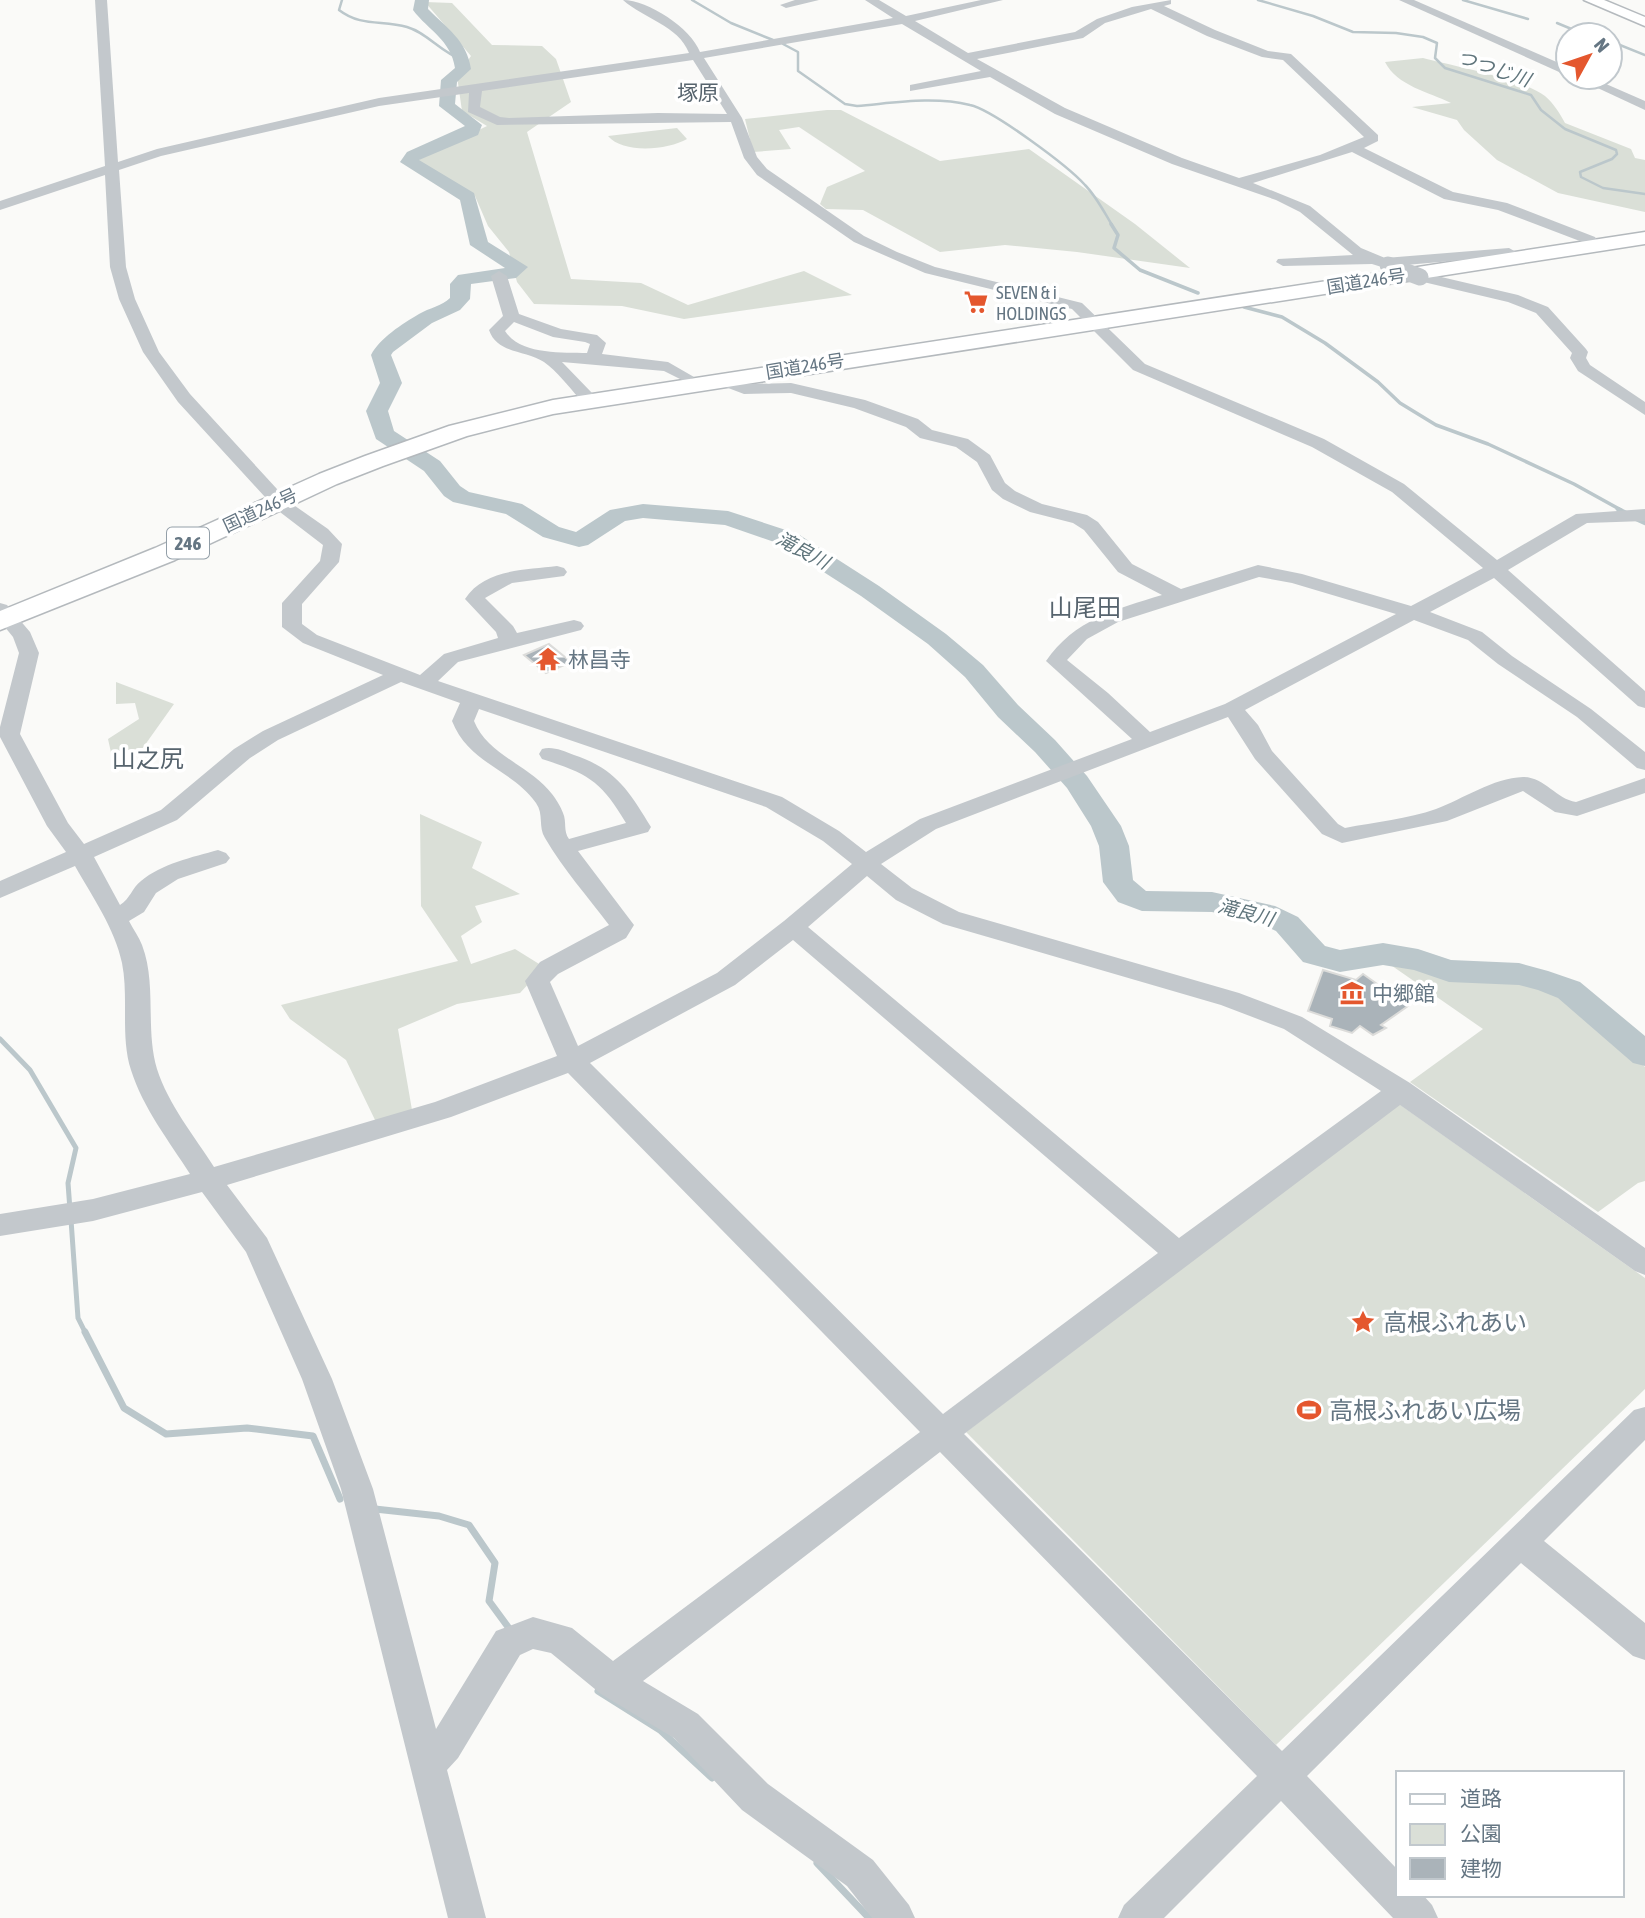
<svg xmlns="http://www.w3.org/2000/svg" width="1645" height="1918" font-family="'Asap Condensed','Noto Sans JP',sans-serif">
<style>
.green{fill:#dadfd7}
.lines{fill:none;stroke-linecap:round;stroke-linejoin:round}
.stream-far4{stroke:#bbc7cb;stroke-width:2.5}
.stream-far3{stroke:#bbc7cb;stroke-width:3.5}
.stream-far2{stroke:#bbc7cb;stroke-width:4.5}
.stream-far1{stroke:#bbc7cb;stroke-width:5}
.stream{stroke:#bbc7cb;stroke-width:7}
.river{fill:#bbc7cb;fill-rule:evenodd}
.building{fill:#aab3b9;stroke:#dcdcda;stroke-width:2}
.major-casing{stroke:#b5babe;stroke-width:3}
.highway-casing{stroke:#b4b9bd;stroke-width:3}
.minor{fill:#c3c8cc;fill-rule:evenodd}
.major{fill:#fff;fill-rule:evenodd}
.highway{fill:#fff;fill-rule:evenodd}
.minor-bridge{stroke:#c3c8cc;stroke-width:17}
.labels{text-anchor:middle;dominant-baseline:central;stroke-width:7;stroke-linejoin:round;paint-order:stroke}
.far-street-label{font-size:18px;fill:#657683;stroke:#fff}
.far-poi-label{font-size:18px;fill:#657683;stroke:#fff;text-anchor:start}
.far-water-label{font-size:19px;font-style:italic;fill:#60757c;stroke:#fff}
.shield{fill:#fff;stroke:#939fa8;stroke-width:2}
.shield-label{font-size:19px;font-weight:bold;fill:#657683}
.far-quarter-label{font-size:21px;fill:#57646e;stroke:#fff}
.poi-label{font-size:21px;fill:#657683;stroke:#fff;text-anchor:start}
.quarter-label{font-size:24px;fill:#57646e;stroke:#fff}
.near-poi-label{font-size:24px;fill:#657683;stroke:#fff;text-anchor:start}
</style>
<rect width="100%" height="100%" fill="#fafaf8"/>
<!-- green -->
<g class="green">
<polygon points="425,2 452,3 492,45 542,46 556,59 571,102 527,132 571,279 641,283 688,305 804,271 852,295 684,319 622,306 534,304 517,282 509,252 488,226 475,196 416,161 487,126 462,111 457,76 471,56"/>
<path d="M1423,58C1453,66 1523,79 1545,96C1554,104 1559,112 1565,123L1631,149L1635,158L1645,160V212L1558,193L1497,160L1464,130L1457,120L1412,107L1451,103C1429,92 1397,86 1385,62Z"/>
<polygon points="827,110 841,110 940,161 1029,149 1135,224 1190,268 1077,252 1005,245 940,252 863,210 826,209 820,204 827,187 865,171 799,127 779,130 791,149 753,152 745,119"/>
<path d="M677,128L687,139C668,150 623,154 608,136Z"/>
<polygon points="116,682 174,704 130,766 114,766 108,739 139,719 135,703 116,704"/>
<polygon points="420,814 482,842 472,868 520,894 475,906 482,922 461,936 471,964 515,949 544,967 520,993 457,1004 398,1029 412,1110 376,1122 346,1060 290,1019 281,1005 458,961 421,906"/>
<path d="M1385,961C1409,967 1433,976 1458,978C1486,981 1517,978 1544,988C1580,1000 1619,1039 1645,1067V1181L1638,1183L1598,1212L1410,1082L1483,1029Z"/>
<polygon points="1399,1104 1645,1278 1645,1389 1276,1745 966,1432"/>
</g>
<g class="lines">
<!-- stream-far4 -->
<g class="stream-far4">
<path d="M342,0L339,10C361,27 382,20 407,27C428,33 441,53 463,60"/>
<polyline points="692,0 731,23 773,40"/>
<polyline points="1258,0 1313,16 1353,32 1396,33 1423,37 1437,43 1435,58 1445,68 1531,95 1541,110 1565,129 1616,150 1617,154 1612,159 1580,172 1581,177 1603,188 1645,194"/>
<polyline points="1463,0 1528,19"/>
<polyline points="1557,23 1586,35"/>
<polyline points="1610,41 1645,55"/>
<path d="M783,44L798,52V71L845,104L857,106C894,103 933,96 970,105C993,110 1068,166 1085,185C1096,196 1104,212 1112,225"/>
</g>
<!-- stream-far3 -->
<g class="stream-far3">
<polyline points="1111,224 1118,235 1114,248 1140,270 1198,293"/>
<polyline points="1244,307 1282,317 1325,343 1378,382 1400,403 1436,425 1488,444 1574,484 1621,510"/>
</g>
<!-- stream-far2 -->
<g class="stream-far2">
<polyline points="1618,509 1626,513"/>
<polyline points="1634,518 1645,523"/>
</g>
<!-- stream-far1 -->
<g class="stream-far1">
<polyline points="0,1039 30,1070 76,1148 68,1183 70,1210"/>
<polyline points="71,1220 78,1318 86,1334"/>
</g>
<!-- stream -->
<g class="stream">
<polyline points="85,1332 124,1408 166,1434 247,1428 313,1436 340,1499"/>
<polyline points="375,1509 439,1516 469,1525 495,1563 489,1601 511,1631"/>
<polyline points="598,1691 660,1730 712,1778"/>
<polyline points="817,1863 869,1918"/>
</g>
<!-- river -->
<path class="river" d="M415,0H429L428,9C447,28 467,41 471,69L457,82L455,104L482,125L478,135L419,160L474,193L488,242L528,267L516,278L471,284L470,299L460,310L432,323L393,352L391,355L402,383L388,411L394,431L440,461L460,486L469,492L522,504L559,527L576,532L610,510L643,504L728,511L798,534L879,586L946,634L983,665L1018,705L1055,740L1087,776L1121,826L1129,846L1133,880L1146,891L1212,892L1275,906L1298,917L1325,946L1340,950L1383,943L1418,949L1451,960L1519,963L1548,971L1580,982L1645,1036V1066L1633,1063L1558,998L1538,990L1519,985L1449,982L1414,970L1383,965L1340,972L1303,962L1276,931L1256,922L1212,912L1142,911L1118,902L1103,882L1099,846L1091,826L1067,788L1035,752L998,717L965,677L928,644L861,596L780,544L725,525L643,518L625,521L588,545L579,547L543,537L506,514L453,502L444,496L424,471L376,439L366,411L380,383L371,355C380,338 402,324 419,314C429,308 442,306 450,298V284L458,275L505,268L470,245L460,200L400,162L407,152L465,126L439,106L441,80L455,68C451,40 428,30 413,10Z"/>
</g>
<!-- building -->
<g class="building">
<polygon points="549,644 571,662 546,673 524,655"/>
<polygon points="1323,970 1356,980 1363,974 1408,1006 1381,1025 1386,1028 1373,1035 1360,1026 1352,1033 1330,1026 1332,1019 1308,1011"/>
</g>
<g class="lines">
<!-- major casing -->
<g class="major-casing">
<polygon id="major" points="1584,0 1604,0 1645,17 1645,26"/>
</g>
<!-- highway casing -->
<g class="highway-casing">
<polygon id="highway" points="1645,232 1645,244 553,414 467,436 383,466 337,484 175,560 0,630 0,611 155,548 319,474 365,456 449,426 553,400"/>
</g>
<!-- minor -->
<g class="minor">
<path d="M95,0H107L118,162L157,149L379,98L689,53C678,25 644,19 623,0C648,0 691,28 700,52L893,18L865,0H879L906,16L981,0H1003L915,21L968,53L1075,32L1097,19L1132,7L1171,0V4L1164,6L1215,30L1268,51L1291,54L1378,135V141L1364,148L1453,192L1507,203L1595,237L1597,240L1595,243H1585L1498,210L1444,199L1352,152L1253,183L1310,206L1361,248L1385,258L1509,248L1516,252L1509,256L1394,266L1388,269L1372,264L1283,266L1276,262L1278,259L1353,255L1300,212L1276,200L1172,164L1055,114L990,77L910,91V85L981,71L902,24L704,58L742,118L757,157L767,169L864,236L897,252L935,267L1082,303L1145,364L1324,439L1404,484L1497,560L1576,514L1645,509V521L1587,523L1508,570L1645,691V708L1638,706L1494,578L1430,612L1482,632L1512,656L1591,709L1645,752V770L1637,768L1577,717L1498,664L1468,640L1414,620L1245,710L1258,725L1272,751L1338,824L1345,828C1375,822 1408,819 1436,809C1463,799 1493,778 1523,777C1545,777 1556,799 1576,802L1645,778V793L1577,816L1555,812L1523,791L1447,821L1342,843L1322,834L1255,759L1228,717L936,829L881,864L912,888L959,912L1239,993L1302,1017L1410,1083L1645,1248V1275L1635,1271L1400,1105L964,1434L1282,1751L1634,1410L1645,1407V1440L1544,1541L1645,1623V1660L1633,1656L1521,1563L1307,1776L1398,1870V1895H1423L1432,1905L1438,1918H1393L1281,1801L1164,1918H1118L1124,1905L1257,1776L940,1452L643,1681L698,1714L768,1784L873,1860L909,1905L915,1918H872L847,1886L742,1810L674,1738L601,1694L551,1653L533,1649L520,1655L458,1758L447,1770L486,1918H448L341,1489L302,1379L246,1252L202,1192L93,1221L0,1236V1214L93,1199L190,1174C169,1141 143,1108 131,1070C120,1036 129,998 122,963C115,929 92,896 75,866L0,898V881L66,852L47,826L0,737V727L19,653L13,637L0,621V603L7,605L30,632L39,653L20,734L68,823L84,844L161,810L234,749L263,731L383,675L303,643L282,627V603L320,561L323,545L276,509L178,402L143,352L119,299L110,267L105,175L0,210V201L105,166ZM1151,9L1207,36L1262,57L1283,60L1364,137L1320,155L1239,178L1182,158L1065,108L977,59L1083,38L1105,23ZM693,60L727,114L658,113L509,118L500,117L480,107L482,91ZM469,93L468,112L497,125L731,122L744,158L757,175L854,242L925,273L1072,309L1133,370L1312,447L1392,492L1483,568L1411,606L1302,574L1258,565L1181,589L1132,564L1098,522L1087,515L1042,504L1015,491L1005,483L990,455L968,439L932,430L918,419L865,400L791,383L746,384L727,375H715L713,379L715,383L744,394L791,393L854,408L906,427L920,438L956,447L977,462L992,490L1003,499L1030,512L1073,523L1084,530L1118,572L1162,595C1116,609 1074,620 1046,661L1132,739L920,819L866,852L839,831L782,797L438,681L458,662L581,630L584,626L581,622L574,620L517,633L513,626L485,598L512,583L564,576L567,572L564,568L557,566C525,570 484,569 465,599L496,632L498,638L444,654L420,675L317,635L302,624V604L339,562L342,544L328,529L288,501L190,394L159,352L135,299L126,267L119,170L161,156L379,106ZM1259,577L1292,583L1396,614L1225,704L1150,732L1108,693L1067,660L1087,639L1118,622ZM401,682L460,703L452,721C469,764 512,769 536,803C544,814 538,827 545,838C563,869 588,897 609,925L540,962L525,981L557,1056L435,1102L214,1167C195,1137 168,1104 157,1069C145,1029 157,984 142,945C139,937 133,929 129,921L144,912L156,893L178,879L226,863L230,858L226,853L218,850C193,857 161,864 141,881C132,888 130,899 120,905L94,857L177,820L250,758L278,740ZM479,709L766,807L823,841L852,864L784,921L717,973L578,1046L550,982L558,974L626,938L634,925L578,851L648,832L651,827C629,791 616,769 574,755C563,751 553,746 542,749L539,754L542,759C589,774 601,781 626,823L569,839C563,831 567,822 563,813C561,807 556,799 552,794C530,765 488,756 474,721ZM867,876L896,900L943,924L1221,1005L1284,1029L1381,1091L1179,1238L808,927ZM793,940L1158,1253L943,1414L590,1063L735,985ZM568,1073L920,1432L613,1661L572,1628L533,1617L496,1631L436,1729L373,1489L332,1379L267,1238L227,1185L451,1117Z"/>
<polygon points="795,0 819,0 786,8 780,5"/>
<polygon points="1399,0 1414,0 1568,67 1568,76"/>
<polygon points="1574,77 1590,77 1645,101 1645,110"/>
<path d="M499,271L507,276L519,314L561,329L597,335L606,343L602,354L668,362L694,377L686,382L664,371L562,362L593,394L591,398H579C568,386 557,371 544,362C526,350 497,354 489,330L503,316L491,276ZM514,322L553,337L585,342L590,344L587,353C561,352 521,355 505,331Z"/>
<polygon points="1420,272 1518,295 1548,307 1586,349 1588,352 1586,358 1590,365 1645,402 1645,415 1578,371 1570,358 1572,353 1536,313 1508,302 1415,280 1412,277 1415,274"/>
</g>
<!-- major -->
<use href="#major" class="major"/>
<!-- highway -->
<use href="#highway" class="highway"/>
<!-- minor-bridge -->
<polyline class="minor-bridge" points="1388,265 1420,277"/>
</g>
<!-- icons -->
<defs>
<g id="supermarket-bare" transform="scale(1.89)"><path d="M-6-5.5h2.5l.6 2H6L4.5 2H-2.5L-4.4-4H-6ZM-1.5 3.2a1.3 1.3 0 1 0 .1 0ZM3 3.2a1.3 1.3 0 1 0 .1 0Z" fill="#e4572e" stroke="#fff" stroke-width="2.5" paint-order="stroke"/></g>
<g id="temple-bare" transform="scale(1.89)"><path d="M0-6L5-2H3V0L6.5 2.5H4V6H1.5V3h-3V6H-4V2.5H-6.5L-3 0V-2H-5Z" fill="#e4572e" stroke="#fff" stroke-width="2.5" paint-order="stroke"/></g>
<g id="museum-bare" transform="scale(1.89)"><path d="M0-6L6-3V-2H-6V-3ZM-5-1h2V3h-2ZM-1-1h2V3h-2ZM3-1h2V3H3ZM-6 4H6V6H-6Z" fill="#e4572e" stroke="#fff" stroke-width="2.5" paint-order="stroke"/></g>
<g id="sight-bare" transform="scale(1.89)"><path d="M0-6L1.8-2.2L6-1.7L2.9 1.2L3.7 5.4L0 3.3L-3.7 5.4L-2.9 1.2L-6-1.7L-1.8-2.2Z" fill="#e4572e" stroke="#fff" stroke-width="2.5" paint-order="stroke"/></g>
<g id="stadium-bare" transform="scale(1.89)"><path d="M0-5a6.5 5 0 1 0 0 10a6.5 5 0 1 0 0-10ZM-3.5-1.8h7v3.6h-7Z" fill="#e4572e" stroke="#fff" stroke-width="2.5" paint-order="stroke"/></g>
</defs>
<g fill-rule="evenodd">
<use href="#supermarket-bare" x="976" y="302"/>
<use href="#temple-bare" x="548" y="659"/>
<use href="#museum-bare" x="1352" y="993"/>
<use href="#sight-bare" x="1363" y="1322"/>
<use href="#stadium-bare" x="1309" y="1410"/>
</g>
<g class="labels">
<!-- far-street labels -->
<g class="far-street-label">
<text transform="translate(1366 281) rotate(-9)">国道246号</text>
<text transform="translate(805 366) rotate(-9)">国道246号</text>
<text transform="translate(260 510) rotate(-25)">国道246号</text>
</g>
<!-- far-poi labels -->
<g class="far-poi-label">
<text x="996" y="292">SEVEN &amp; i<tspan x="996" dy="21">HOLDINGS</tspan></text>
</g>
<!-- far-water labels -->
<g class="far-water-label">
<text transform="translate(1494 68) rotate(19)">つつじ川</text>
<text transform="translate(803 550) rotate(28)">滝良川</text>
<text transform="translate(1246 912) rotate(15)">滝良川</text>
</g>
<!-- shield labels -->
<rect class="shield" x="167" y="527.5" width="42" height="31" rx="5"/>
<g class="shield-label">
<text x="188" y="543">246</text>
</g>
<!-- far-quarter labels -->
<g class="far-quarter-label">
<text x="698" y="92">塚原</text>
</g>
<!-- poi labels -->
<g class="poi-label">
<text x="568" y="659">林昌寺</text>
<text x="1372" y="993">中郷館</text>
</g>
<!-- quarter labels -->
<g class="quarter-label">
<text x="1085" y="607">山尾田</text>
<text x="148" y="758">山之尻</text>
</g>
<!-- near-poi labels -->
<g class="near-poi-label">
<text x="1383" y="1322">高根ふれあい</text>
<text x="1329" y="1410">高根ふれあい広場</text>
</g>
</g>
<!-- legend -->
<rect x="1396" y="1771" width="228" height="126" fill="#ffffff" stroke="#c1c8cd" stroke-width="2"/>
<rect x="1410" y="1794" width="35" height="10" fill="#ffffff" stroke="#c1c8cd" stroke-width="2"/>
<text x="1460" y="1806" font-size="21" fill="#657683">道路</text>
<rect x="1410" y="1824" width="35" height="21" fill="#dadfd7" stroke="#c1c8cd" stroke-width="2"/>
<text x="1460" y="1841" font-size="21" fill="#657683">公園</text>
<rect x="1410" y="1858" width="35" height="21" fill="#aab3b9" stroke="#c1c8cd" stroke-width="2"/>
<text x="1460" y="1876" font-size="21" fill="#657683">建物</text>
<!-- north arrow -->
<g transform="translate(1589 56) rotate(50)"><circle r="33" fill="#ffffff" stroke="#c1c8cd" stroke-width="2"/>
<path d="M0-5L12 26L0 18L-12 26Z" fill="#e4572e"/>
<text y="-10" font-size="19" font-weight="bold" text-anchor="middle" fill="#657683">N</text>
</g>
</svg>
